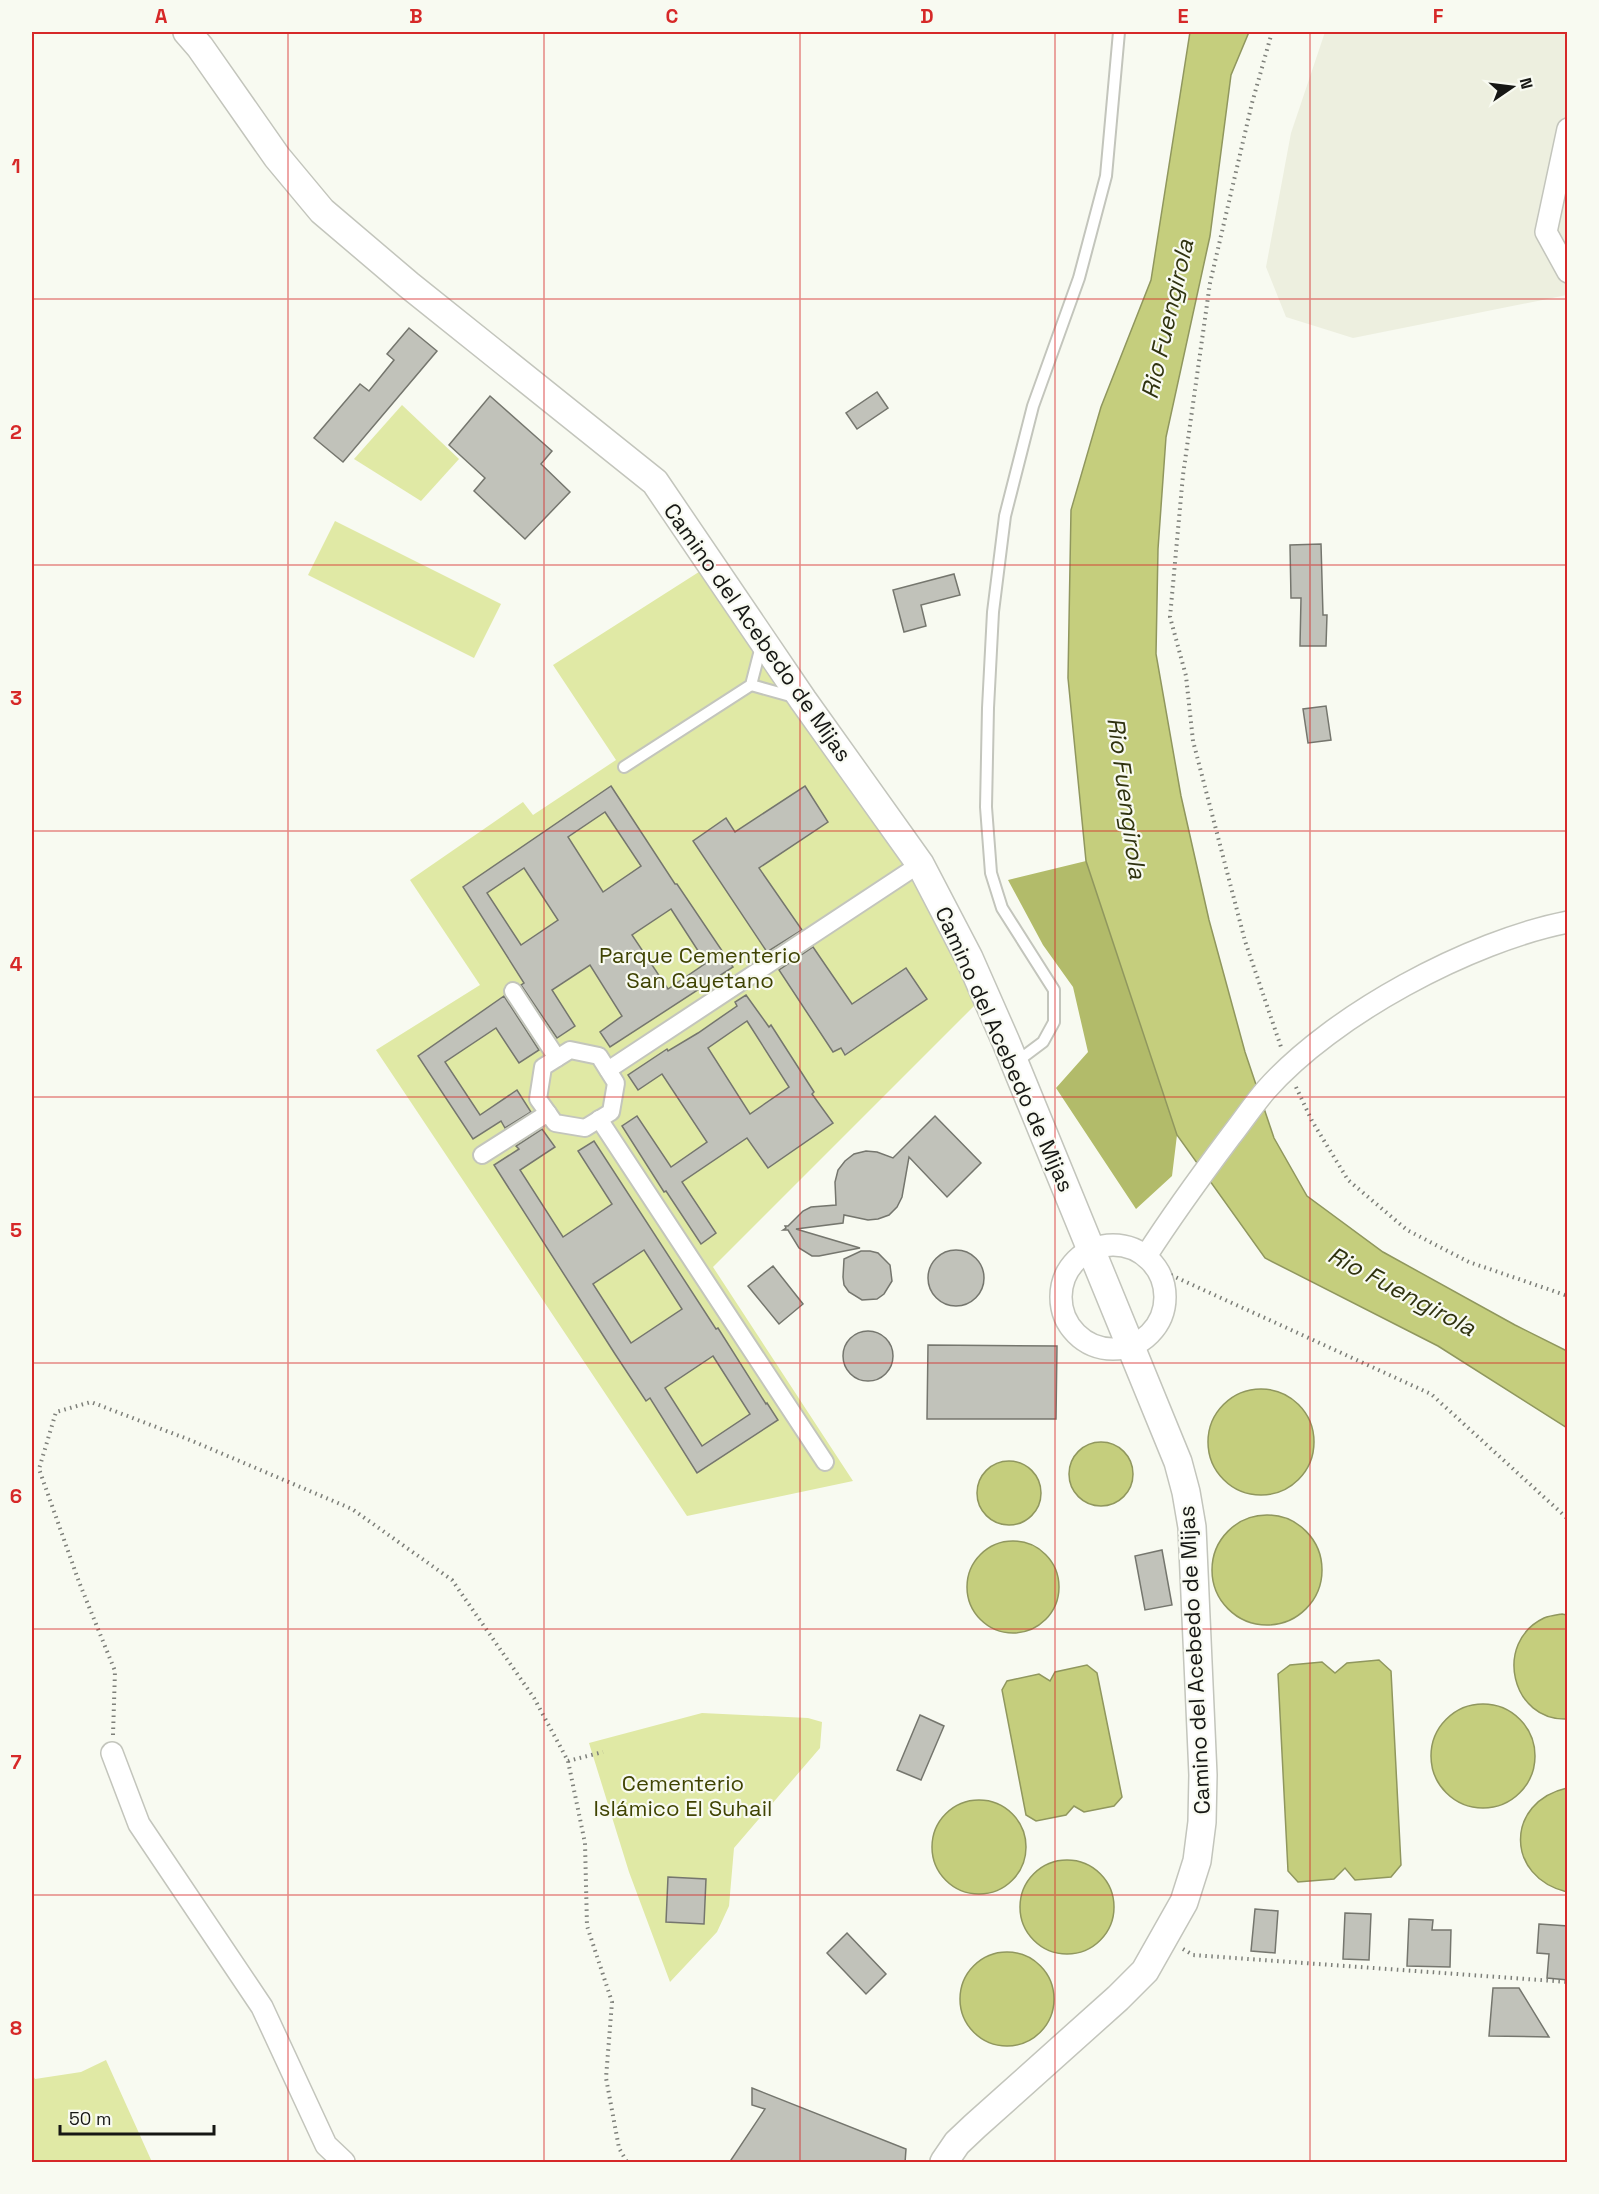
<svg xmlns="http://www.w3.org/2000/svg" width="1599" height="2194" font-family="'Space Grotesk',sans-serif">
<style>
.built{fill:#edefdf}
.green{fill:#e0e9a5}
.forest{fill:#b2bb6a}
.water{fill:#c5ce7d;stroke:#90975e;stroke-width:1.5}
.building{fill:#c1c2ba;stroke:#75766e;stroke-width:1.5;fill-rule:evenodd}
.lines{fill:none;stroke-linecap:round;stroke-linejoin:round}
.service-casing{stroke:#c3c5bc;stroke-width:14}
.pedestrian-casing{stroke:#c3c5bc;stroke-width:20}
.minor-casing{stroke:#c3c5bc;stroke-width:24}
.tertiary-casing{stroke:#c3c5bc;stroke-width:30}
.path{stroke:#7d7f79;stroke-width:4;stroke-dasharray:1.5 4.5;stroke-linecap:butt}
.service{stroke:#fff;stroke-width:10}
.pedestrian{stroke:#fff;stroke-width:16}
.minor{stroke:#fff;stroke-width:21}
.tertiary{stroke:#fff;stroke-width:27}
.grid{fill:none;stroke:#d62828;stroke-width:1.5;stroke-opacity:0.55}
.labels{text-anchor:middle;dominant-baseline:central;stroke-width:4.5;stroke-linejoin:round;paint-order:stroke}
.street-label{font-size:22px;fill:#161714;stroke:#f8faf1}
.park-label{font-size:22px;fill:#3f4302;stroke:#f8faf1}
.water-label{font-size:24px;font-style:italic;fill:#2f320f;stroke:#f8faf1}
.neatline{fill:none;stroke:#d62828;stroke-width:2}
.grid-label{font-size:20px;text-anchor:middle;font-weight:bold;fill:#d62828}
</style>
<rect width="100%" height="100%" fill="#f8faf1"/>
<!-- built -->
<polygon class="built" points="1325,32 1567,32 1567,295 1353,338 1286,317 1266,267 1291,133"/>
<!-- green -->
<g class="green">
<polygon points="402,405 459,459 421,501 354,459"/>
<polygon points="335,521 501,604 474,658 308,575"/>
<polygon points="702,570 912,872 976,1004 713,1267 853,1481 687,1516 376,1050 480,985 410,880 523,802 533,815 616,760 553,665"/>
<polygon points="702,1713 808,1718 822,1722 820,1748 734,1848 729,1906 717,1932 670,1982 629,1872 589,1743"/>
<polygon points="106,2060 152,2162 32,2162 32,2074 35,2079 81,2072"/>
</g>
<!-- forest -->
<polygon class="forest" points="1086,861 1177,1135 1172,1176 1136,1209 1056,1088 1088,1052 1073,987 1043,945 1008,880"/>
<!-- water -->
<g class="water">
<polygon points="1190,32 1249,32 1231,75 1210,236 1166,437 1158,549 1156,654 1181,796 1209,920 1245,1052 1274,1138 1307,1196 1383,1252 1515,1325 1567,1351 1567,1428 1438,1346 1265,1258 1177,1135 1086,861 1068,678 1071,510 1101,407 1151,280"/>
<circle cx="1261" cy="1442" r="53"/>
<circle cx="1101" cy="1474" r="32"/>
<circle cx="1009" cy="1493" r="32"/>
<circle cx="1267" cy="1570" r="55"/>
<circle cx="1013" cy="1587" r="46"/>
<path d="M1562,1614L1567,1615L1568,1719C1511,1722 1493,1642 1544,1618C1549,1616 1556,1615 1562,1614Z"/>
<polygon points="1379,1660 1391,1671 1401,1865 1391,1877 1355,1880 1345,1868 1334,1879 1298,1882 1288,1871 1278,1674 1290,1665 1322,1662 1335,1673 1347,1663"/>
<polygon points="1087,1665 1097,1673 1122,1797 1114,1806 1084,1812 1074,1806 1066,1815 1036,1821 1026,1815 1002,1690 1007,1681 1039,1674 1050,1681 1055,1672"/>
<circle cx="1483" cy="1756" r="52"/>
<path d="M1567,1788H1568L1567,1892C1505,1877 1505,1802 1567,1788Z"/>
<circle cx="979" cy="1847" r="47"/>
<circle cx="1067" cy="1907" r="47"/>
<circle cx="1007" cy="1999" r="47"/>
</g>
<!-- building -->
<g class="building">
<polygon points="409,328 437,351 343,462 314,438 360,384 369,391 394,360 387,354"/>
<polygon points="877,392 888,408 857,429 846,413"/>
<polygon points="490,396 552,451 541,464 570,492 525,539 474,491 485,478 449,445"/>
<polygon points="1321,544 1323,615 1327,615 1326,646 1300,646 1301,598 1291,598 1290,545"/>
<polygon points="954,574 960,595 921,605 926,626 904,632 893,590"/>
<polygon points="1326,706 1331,740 1308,743 1303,709"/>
<path d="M611,786L675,884H677L733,967L610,1047L600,1032L622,1016L590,965L552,990L575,1026L557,1038L521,985L524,983L463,887ZM605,812L641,866L603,892L568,837ZM524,868L558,920L521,945L487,893ZM671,909L706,963L668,989L632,935Z"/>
<polygon points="805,786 828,822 759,868 802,930 767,952 693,841 726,818 735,832"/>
<polygon points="813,947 852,1004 906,968 927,999 845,1055 841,1048 833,1052 779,970"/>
<path d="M746,995L769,1027L771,1025L814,1092L812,1094L833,1123L768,1168L747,1138L682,1182L716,1233L701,1244L666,1191L664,1192L622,1126L637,1116L671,1167L707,1142L662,1074L638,1090L628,1075L667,1049L668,1051L698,1033L737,1006L735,1002ZM747,1021L789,1087L750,1114L708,1048Z"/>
<polygon points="504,996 539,1050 519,1063 496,1028 445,1062 480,1115 517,1090 531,1112 505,1128 501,1121 473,1139 418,1056"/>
<polygon points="935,1116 981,1163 947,1197 909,1157 902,1197 897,1207 889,1215 878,1219 868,1220 844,1215 843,1223 796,1229 860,1248 819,1256 812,1256 799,1248 788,1230 783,1230 786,1228 785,1226 788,1226 803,1211 811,1207 836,1205 835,1182 838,1170 845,1161 854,1154 866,1151 877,1152 893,1158"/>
<path d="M542,1129L555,1147L520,1170L563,1237L612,1204L578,1151L594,1141L716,1329L718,1328L766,1404L767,1403L778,1420L697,1473L650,1398L646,1401L615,1354L494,1165L519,1149L516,1146ZM644,1250L682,1309L631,1343L593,1284ZM713,1356L750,1414L702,1446L665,1388Z"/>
<circle cx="956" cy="1278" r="28"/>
<polygon points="861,1251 870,1251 878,1253 890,1265 892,1281 884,1294 877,1299 862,1300 849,1292 844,1285 843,1277 844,1259"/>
<polygon points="773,1266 803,1304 779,1324 748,1286"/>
<circle cx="868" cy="1356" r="25"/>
<polygon points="928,1345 1057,1346 1056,1419 927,1419"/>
<polygon points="1162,1550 1172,1605 1145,1610 1135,1556"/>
<polygon points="920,1715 944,1726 921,1780 897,1770"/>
<polygon points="668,1877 706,1879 704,1924 666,1922"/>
<polygon points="1255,1909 1278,1911 1275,1953 1251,1951"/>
<polygon points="1345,1913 1371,1914 1369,1960 1343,1959"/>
<polygon points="1409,1919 1433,1920 1432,1930 1451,1930 1450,1967 1407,1966"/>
<polygon points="1539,1924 1568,1926 1568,1980 1547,1978 1549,1954 1537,1953"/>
<polygon points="847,1933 886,1974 866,1994 827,1953"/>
<polygon points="1493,1988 1519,1988 1549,2037 1489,2036"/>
<polygon points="752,2088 906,2149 905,2163 729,2163 765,2109 752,2105"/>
</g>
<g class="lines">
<!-- service casing -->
<g class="service-casing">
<g id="service">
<polyline points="751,685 794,697"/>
<polyline points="624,767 751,685 761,646"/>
<polyline points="1015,1063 1043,1042 1054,1022 1054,990 1002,908 991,873 986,807 988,708 993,612 1005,516 1033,406 1079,278 1106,176 1119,32"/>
</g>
</g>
<!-- pedestrian casing -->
<g class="pedestrian-casing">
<g id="pedestrian">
<polyline points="513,991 557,1058"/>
<polygon points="570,1050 599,1056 616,1083 611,1112 585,1128 555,1123 538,1099 543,1067"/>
<polyline points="608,1070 920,864"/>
<polyline points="599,1119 825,1462"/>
<polyline points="482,1155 548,1113"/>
</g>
</g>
<!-- minor casing -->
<g class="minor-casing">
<g id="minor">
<polyline points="1568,129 1546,232 1568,272"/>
<circle cx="1113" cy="1297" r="52"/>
<path d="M1146,1256C1173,1214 1200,1177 1230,1137C1242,1122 1253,1105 1266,1090C1332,1015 1470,941 1568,922"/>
<polyline points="112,1753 139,1824 262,2007 326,2145 344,2162"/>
</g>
</g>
<!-- tertiary casing -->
<g class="tertiary-casing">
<polyline id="tertiary" points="187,32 200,47 277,157 322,211 409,285 655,482 803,700 920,864 969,958 1006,1042 1178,1462 1186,1492 1192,1527 1203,1775 1202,1822 1197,1861 1184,1902 1145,1971 1118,1998 975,2126 957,2143 944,2162"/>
</g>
<!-- path -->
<g class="path">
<polyline points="1272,32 1252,103 1210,283 1183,475 1170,617 1186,676 1193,741 1245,941 1281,1047"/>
<polyline points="1296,1087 1312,1121 1348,1180 1407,1230 1469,1262 1568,1296"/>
<polyline points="1160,1270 1431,1394 1568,1519"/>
<polyline points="113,1735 115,1671 79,1582 39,1469 56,1412 91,1402 190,1440 352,1509 452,1580 534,1698 568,1761 585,1843 587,1926 612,2002 606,2078 619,2148 627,2162"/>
<polyline points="568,1761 603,1752"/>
<polyline points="1183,1949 1193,1955 1568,1982"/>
</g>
<!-- service -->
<use href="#service" class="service"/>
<!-- pedestrian -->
<use href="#pedestrian" class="pedestrian"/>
<!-- minor -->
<use href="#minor" class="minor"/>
<!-- tertiary -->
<use href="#tertiary" class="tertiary"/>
</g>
<!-- grid -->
<path class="grid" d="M288,32V2162M544,32V2162M800,32V2162M1055,32V2162M1310,32V2162M32,299H1568M32,565H1568M32,831H1568M32,1097H1568M32,1363H1568M32,1629H1568M32,1895H1568"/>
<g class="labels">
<!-- street labels -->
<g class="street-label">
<text transform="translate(758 632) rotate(55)">Camino del Acebedo de Mijas</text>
<text transform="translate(1005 1049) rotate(66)">Camino del Acebedo de Mijas</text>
<text transform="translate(1194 1660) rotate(-93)">Camino del Acebedo de Mijas</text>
</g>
<!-- park labels -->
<g class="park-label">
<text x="700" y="955">Parque Cementerio<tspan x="700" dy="25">San Cayetano</tspan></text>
<text x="683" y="1783">Cementerio<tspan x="683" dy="25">Islámico El Suhail</tspan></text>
</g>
<!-- water labels -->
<g class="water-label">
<text transform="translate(1167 319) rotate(-77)">Rio Fuengirola</text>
<text transform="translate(1127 798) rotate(82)">Rio Fuengirola</text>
<text transform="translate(1402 1291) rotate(28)">Rio Fuengirola</text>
</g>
</g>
<!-- border -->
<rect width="1599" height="2194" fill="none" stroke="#f8faf1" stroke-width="66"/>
<!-- north arrow -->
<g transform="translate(1512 87) rotate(76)" stroke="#f8faf1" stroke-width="4.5" paint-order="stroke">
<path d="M0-4.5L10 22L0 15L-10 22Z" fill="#161714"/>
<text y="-9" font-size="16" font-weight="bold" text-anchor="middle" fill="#161714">N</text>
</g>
<!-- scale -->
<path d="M60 2125v9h154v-9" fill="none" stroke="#161714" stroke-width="3"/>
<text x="69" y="2125" font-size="18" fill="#161714" stroke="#f8faf1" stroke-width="4.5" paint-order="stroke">50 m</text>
<rect x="33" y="33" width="1533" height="2128" class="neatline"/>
<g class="grid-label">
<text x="161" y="23">A</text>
<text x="416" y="23">B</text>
<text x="672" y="23">C</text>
<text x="927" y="23">D</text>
<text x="1183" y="23">E</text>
<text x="1438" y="23">F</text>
<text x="16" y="173">1</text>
<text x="16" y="439">2</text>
<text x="16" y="705">3</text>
<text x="16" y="971">4</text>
<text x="16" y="1237">5</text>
<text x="16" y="1503">6</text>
<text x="16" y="1769">7</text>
<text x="16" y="2035">8</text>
</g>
</svg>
